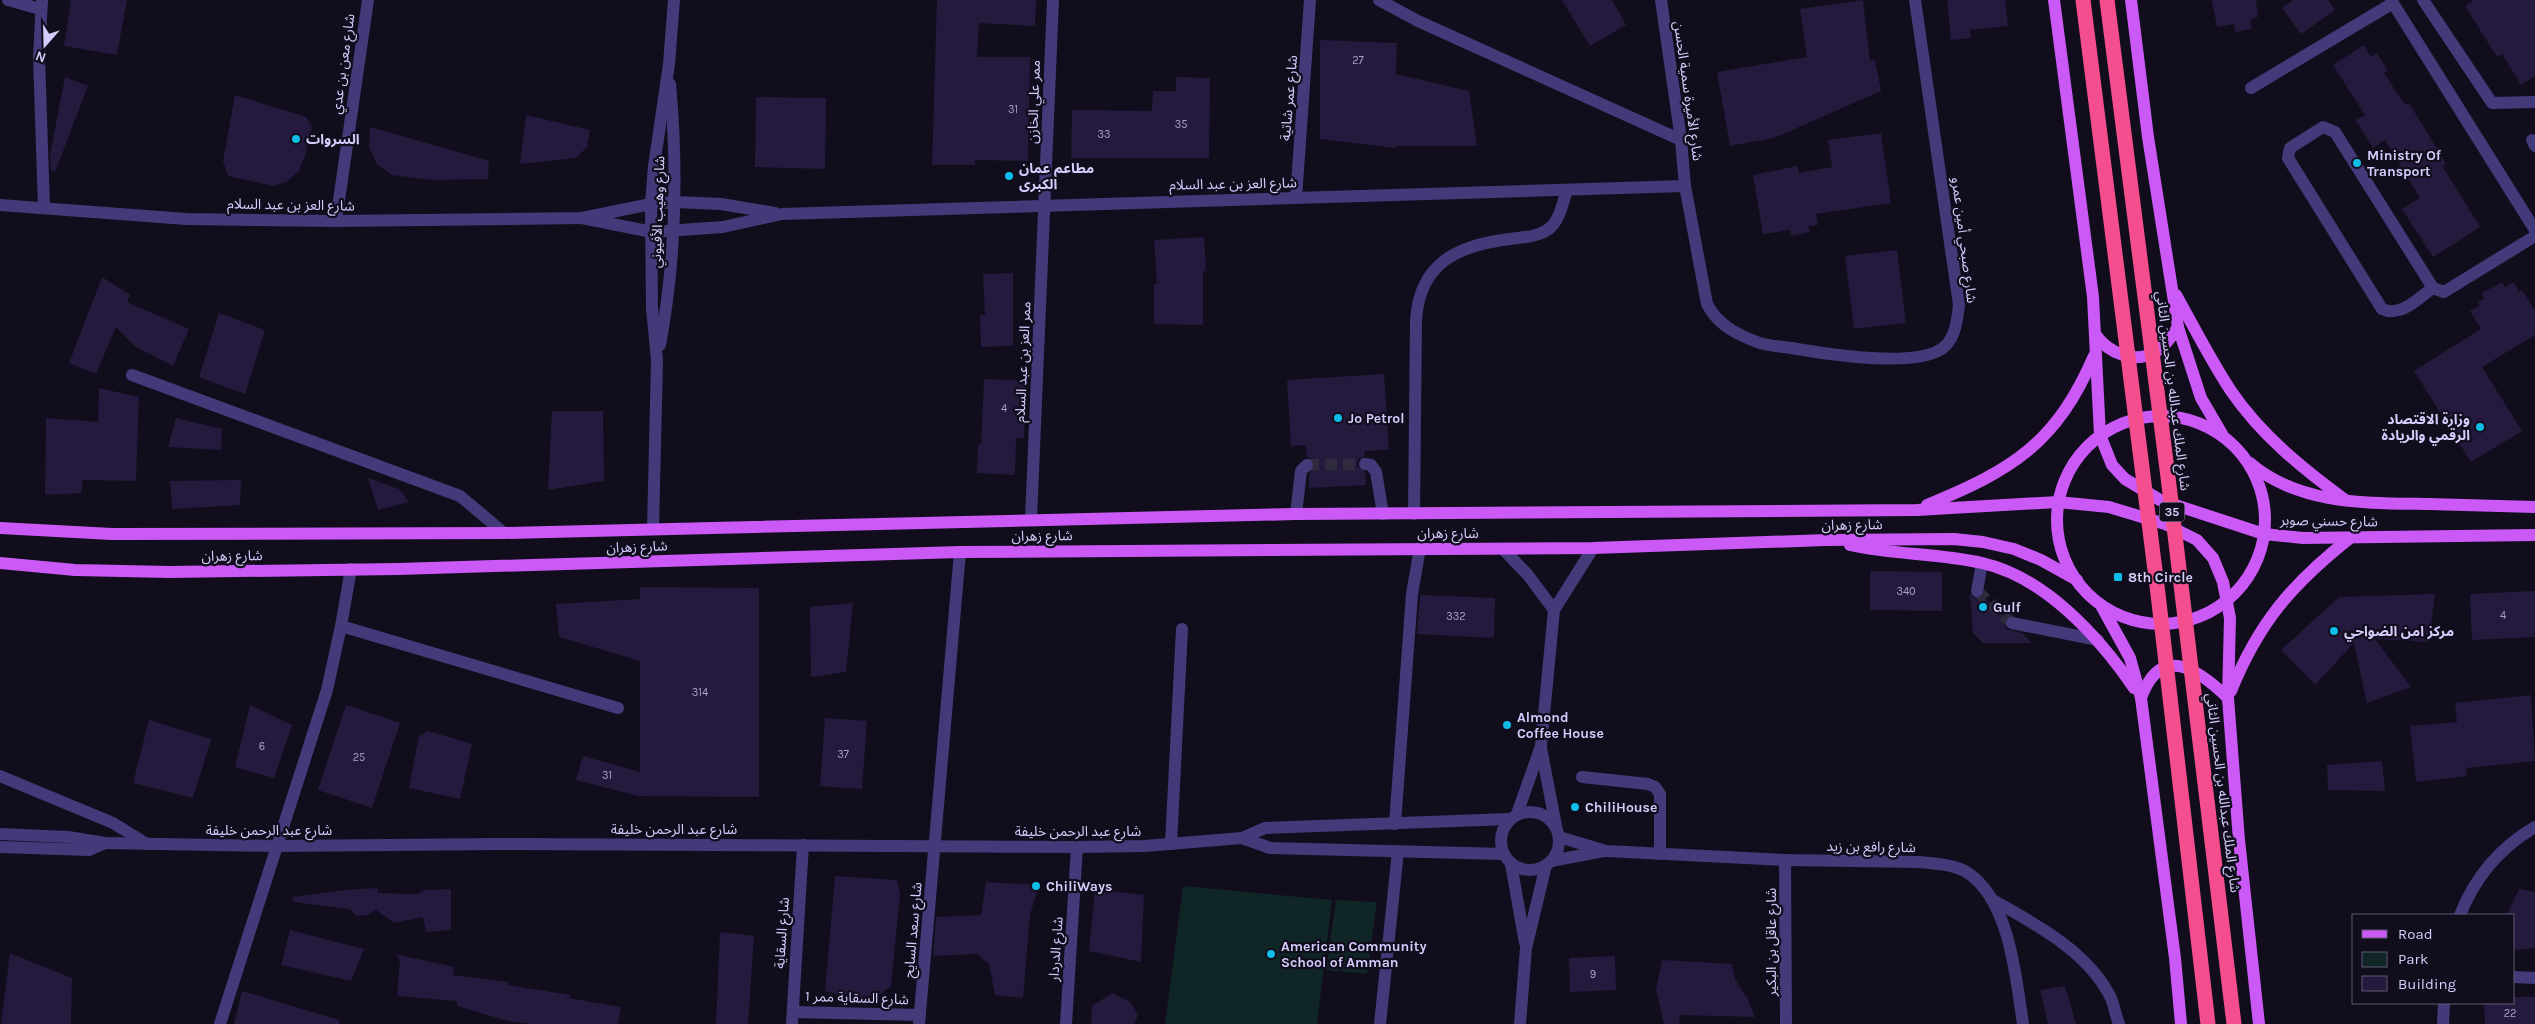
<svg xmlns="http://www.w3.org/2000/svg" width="2535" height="1024" font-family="Karla,'Noto Sans Arabic',sans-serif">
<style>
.green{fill:#102526}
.building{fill:#241a3d}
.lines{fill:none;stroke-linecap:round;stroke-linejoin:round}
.minor-tunnel{stroke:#2f2a3e;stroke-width:12;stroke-dasharray:12 6;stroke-linecap:butt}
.minor{stroke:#433a79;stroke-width:12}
.major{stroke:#ca59f6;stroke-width:12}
.highway-bridge{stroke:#f54e8e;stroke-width:15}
.poi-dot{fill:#0dbce7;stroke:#110d1d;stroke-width:2}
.labels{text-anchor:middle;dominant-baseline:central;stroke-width:4.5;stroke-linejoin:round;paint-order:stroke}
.number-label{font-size:11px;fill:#aaa0cc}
.shield{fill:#110d1d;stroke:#9b93b9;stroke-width:1}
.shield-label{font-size:12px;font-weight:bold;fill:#d6ccfc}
.street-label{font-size:14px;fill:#d6ccfc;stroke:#110d1d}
.poi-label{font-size:14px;font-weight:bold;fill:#d6ccfc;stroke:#110d1d;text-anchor:start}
</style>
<rect width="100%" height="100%" fill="#110d1d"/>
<!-- green -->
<g class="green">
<polygon points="1183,886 1332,900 1317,1024 1165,1024"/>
<polygon points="1336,900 1377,902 1367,974 1326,970"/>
</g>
<!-- building -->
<g class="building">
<polygon points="71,0 127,0 117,55 64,46"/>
<polygon points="937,0 1036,0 1035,26 979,23 977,57 1030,57 1028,161 975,160 975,165 932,165"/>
<polygon points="1562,0 1612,0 1626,25 1590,46"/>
<polygon points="1863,0 1870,61 1875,60 1881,91 1774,138 1730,146 1717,72 1807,57 1800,9"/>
<polygon points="1947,0 2005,0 2008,26 1970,30 1971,38 1951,40"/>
<polygon points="2212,0 2256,0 2258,17 2250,19 2252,29 2235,32 2234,24 2217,27"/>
<polygon points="2293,0 2328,0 2335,10 2301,34 2282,8"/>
<polygon points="2474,0 2535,0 2535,76 2521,85 2502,54 2497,57 2465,6"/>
<polygon points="1320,40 1397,43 1396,74 1469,91 1477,146 1395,146 1395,148 1320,139"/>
<polygon points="2364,45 2371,57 2377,53 2388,71 2384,73 2405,105 2409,103 2446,164 2442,166 2480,227 2433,257 2402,209 2420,198 2385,140 2373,148 2356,120 2365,115 2333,65"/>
<polygon points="65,77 88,86 55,172 51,171 50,155"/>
<polygon points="1176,77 1210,78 1209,158 1071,158 1072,110 1152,111 1153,91 1176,91"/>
<polygon points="235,95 306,117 312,126 305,156 298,172 286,182 273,186 228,176 223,161"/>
<polygon points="756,97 826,98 825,169 755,167"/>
<polygon points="526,115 590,130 587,147 576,158 520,164"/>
<polygon points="370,127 489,161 488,179 431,180 392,175 377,164 369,147"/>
<polygon points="1881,133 1891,203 1816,214 1818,225 1808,226 1810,232 1791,236 1790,230 1763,234 1753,175 1797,166 1799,173 1832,167 1828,140"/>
<polygon points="1204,237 1206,271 1203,271 1203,325 1154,324 1154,284 1157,284 1154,240"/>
<polygon points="1897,250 1906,323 1854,329 1845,256"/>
<polygon points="1013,273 1013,346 981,347 980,315 985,315 983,274"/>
<polygon points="102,277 130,295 127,302 189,329 173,366 134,346 116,327 96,374 69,363"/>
<polygon points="2502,282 2505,287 2514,282 2519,292 2522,290 2535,311 2535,335 2482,367 2522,431 2471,462 2414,371 2481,329 2470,311 2480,305 2478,302 2484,299 2482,293"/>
<polygon points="219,313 265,330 245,394 199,377"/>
<polygon points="1384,374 1389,450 1364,451 1365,456 1358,459 1357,466 1365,472 1366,485 1309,488 1309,475 1315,463 1312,459 1307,457 1306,445 1291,446 1287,380"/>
<polygon points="984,379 1026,381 1024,438 1016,438 1015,475 977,473 978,444 981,444"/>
<polygon points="99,388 139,397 136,481 83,480 81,493 45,495 46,418 98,422"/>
<polygon points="552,411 603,411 604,481 548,490"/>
<polygon points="176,418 222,429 221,450 168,447"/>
<polygon points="368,478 399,489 409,502 378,510"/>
<polygon points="241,480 240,505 172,509 170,481"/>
<polygon points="1870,571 1942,572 1942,611 1870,610"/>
<polygon points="640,587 759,588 759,797 638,796 576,780 583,756 640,772 640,661 559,637 556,604 640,599"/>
<polygon points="2535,591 2535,637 2472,640 2470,594"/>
<polygon points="1970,594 1975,599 1983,597 2006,618 2004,622 2006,629 2022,633 2032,643 1983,643 1973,633"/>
<polygon points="2435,594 2429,642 2375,639 2411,687 2367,703 2354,643 2315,685 2281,650 2339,597"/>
<polygon points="1420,595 1495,598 1494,638 1417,634"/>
<polygon points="853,603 846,672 811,677 810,607"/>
<polygon points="2531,695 2535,761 2466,768 2467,776 2416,782 2410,726 2457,722 2455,703"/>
<polygon points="250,705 292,725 274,778 235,767"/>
<polygon points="346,705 400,723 372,808 318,790"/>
<polygon points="825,718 867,721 862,789 820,786"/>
<polygon points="149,720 211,739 193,798 133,783"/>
<polygon points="428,731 472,744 460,799 409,788 419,736"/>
<polygon points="2382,761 2385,791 2328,790 2327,765"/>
<polygon points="835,876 897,880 900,894 891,986 879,995 854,998 825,991"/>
<polygon points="986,882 1039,885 1030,915 1023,998 995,995 989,964 977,954 933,956 936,917 981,915"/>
<polygon points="377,888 378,893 418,894 424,890 451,889 451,930 426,932 423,917 394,923 376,910 368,915 356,916 350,909 293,902 293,897 345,890"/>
<polygon points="1095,889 1144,895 1141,962 1089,951"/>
<polygon points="2519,889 2535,892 2535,948 2514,950 2514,915 2507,915"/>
<polygon points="290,930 364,949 351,981 281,965"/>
<polygon points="720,932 754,936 748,1024 716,1024"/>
<polygon points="10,953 72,978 71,1024 1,1024"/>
<polygon points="395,954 454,967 453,975 508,982 508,985 570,995 569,998 621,1007 618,1024 532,1024 508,1021 457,1006 457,1001 397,996 400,960"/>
<polygon points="1615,956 1616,990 1570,992 1569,958"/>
<polygon points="1662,960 1732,964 1735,979 1748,1000 1755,1017 1680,1015 1679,1024 1664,1024 1656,990"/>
<polygon points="2065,986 2076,1024 2048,1024 2040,990"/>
<polygon points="242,991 339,1020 339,1024 234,1024"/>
<polygon points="1112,993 1130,1002 1138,1015 1134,1024 1091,1024 1092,1006"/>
<polygon points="2514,997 2535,997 2535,1024 2485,1024 2484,1003 2514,1003"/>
</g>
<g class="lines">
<!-- minor-tunnel -->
<g class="minor-tunnel">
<polyline points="1307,465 1365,464"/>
<polyline points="1977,591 2012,623"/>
</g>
<!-- minor -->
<g class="minor">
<polyline points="8,0 40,9"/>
<polyline points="42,0 39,57 44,208"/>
<polyline points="1379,0 1418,21 1681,140"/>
<path d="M1661,0L1681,140L1685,186L1707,304C1718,325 1736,334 1757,342C1767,346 1780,346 1791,348C1826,354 1907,367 1938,351C1955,343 1957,322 1959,305L1915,0"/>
<polyline points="2391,0 2535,230"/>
<polyline points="2423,0 2492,103 2535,102"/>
<polyline points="2251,88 2393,3"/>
<path d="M2323,127L2335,132L2433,288C2418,298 2401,318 2382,309L2288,158L2290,148Z"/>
<polyline points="2532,140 2535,146"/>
<polyline points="1296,198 1310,0"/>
<polyline points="0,205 186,219 336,221 582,218 651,204 675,202 721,204 775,213"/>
<polyline points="582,218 652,232 723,227 782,214 1685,186"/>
<polyline points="336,221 368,0"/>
<polyline points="2433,288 2444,292 2535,236"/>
<path d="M660,345C676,259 678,172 670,84"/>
<polyline points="132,375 460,496 504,533"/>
<polyline points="1365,464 1371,465 1376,472 1383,514"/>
<polyline points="1296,514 1301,471 1307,465"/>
<path d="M1414,514L1416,321C1419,263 1458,245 1510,239C1523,237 1539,237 1550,228C1560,219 1563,202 1567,190"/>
<polyline points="1031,519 1053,0"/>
<polyline points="653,529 657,360 652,308 651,204 654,166 669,64 674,0"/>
<polyline points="1503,549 1528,575 1554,610"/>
<polyline points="1977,591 1982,563"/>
<polyline points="2012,623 2098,640"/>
<polyline points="341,626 618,708"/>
<polyline points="1541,748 1556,826"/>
<polyline points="0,776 113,823 147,844"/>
<polyline points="1582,777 1648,784 1655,787 1660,794 1660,854"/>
<circle cx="1530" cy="841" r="29"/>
<polyline points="1517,814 1541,746 1554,610 1593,548"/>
<polyline points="1395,824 1412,594 1420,548"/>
<polyline points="0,834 68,837 105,843 277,846 501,844 1077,847 1144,846 1242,838 1265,828 1510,819"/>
<path d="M1559,837L1606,851L1785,860L1920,862C1935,864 1955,864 1968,873C2010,901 2016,979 2023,1024"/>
<polyline points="1242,838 1270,848 1504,854"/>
<polyline points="1171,844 1182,629"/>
<polyline points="0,847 89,850 105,843"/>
<polyline points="1785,860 1786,1024"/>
<polyline points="1551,861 1604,851"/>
<polyline points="1511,864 1525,943"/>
<path d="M1991,899C2035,924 2088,951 2111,998C2114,1006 2116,1016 2119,1024"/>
<path d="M2460,915C2475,877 2499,848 2535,827"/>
<polyline points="2514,977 2535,978"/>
<polyline points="793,1012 920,1015"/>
<polyline points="220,1024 327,690 341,626 351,569"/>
<polyline points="792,1024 803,845"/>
<polyline points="919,1024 960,552"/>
<polyline points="1066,1024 1077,847"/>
<polyline points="1380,1024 1398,851"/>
<polyline points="1520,1024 1526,948 1546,865"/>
<polyline points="2443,1024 2444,1003"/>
</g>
<!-- major -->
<g class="major">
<polyline points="2054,0 2093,297 2100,435 2112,465 2125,479 2160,500 2264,534 2303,538 2535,535"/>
<polyline points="2131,0 2148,137 2178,327 2201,398 2222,434"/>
<path d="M2176,295C2194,327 2211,361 2231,391C2261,435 2302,468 2344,499"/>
<path d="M2095,334C2108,353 2135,365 2157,351C2166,346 2172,335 2178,327"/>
<circle cx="2161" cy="520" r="104"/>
<path d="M2250,463C2299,505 2366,503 2428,504C2464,505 2499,506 2535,507"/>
<path d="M1927,505C2012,470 2056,444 2094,356"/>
<polyline points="0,528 112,534 504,533 1296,514 1917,510 2058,502 2109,507 2165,524 2197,540 2213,558 2223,582 2230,618 2228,698 2239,840 2259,1024"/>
<path d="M1850,545C1893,555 1938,553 1982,563C2045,577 2099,637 2134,688"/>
<polyline points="0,563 75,570 169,572 398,569 960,552 1593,548 1826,540 1954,539 1983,542 2014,549 2041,560 2077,580"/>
<polyline points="2102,607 2130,658 2141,698 2175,958 2181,1024"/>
<path d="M2231,691C2259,622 2292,584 2350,538"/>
<path d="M2141,698C2161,643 2198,669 2228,698"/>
</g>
<!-- highway-bridge -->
<g class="highway-bridge">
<polyline points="2083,0 2158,594 2208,1024"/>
<polyline points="2107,0 2168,477 2234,1024"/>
</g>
</g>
<!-- markers -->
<g class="poi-dot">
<circle cx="296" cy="139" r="5"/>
<circle cx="2357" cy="163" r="5"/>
<circle cx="1009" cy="176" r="5"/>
<circle cx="1338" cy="418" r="5"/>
<circle cx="2480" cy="427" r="5"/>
<rect x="2113" y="572" width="10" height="10" rx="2.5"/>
<circle cx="1983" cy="607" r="5"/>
<circle cx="2334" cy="631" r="5"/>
<circle cx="1507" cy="725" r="5"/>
<circle cx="1575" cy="807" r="5"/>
<circle cx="1036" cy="886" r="5"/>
<circle cx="1271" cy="954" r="5"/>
</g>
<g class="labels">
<!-- number labels -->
<g class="number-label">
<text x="1358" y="60">27</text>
<text x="1013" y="109">31</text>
<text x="1181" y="124">35</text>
<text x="1104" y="134">33</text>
<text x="1004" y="408">4</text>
<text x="1906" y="591">340</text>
<text x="2503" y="615">4</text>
<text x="1456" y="616">332</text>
<text x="700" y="692">314</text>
<text x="262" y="746">6</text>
<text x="843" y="754">37</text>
<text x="359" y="757">25</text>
<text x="607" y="775">31</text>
<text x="1593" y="974">9</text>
<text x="2510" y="1013">22</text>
</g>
<!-- shield labels -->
<rect class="shield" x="2159.5" y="502.5" width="25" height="19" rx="4"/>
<g class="shield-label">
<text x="2172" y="512">35</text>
</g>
<!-- street labels -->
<g class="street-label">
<text transform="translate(343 64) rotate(-82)">شارع معن بن عدي</text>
<text transform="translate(1688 91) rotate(82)">شارع الأميرة سمية الحسن</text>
<text transform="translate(1289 98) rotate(-85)">شارع عمر شاتية</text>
<text transform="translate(1034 102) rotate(-88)">ممر علي الخازن</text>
<text transform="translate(1233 184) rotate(-1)">شارع العز بن عبد السلام</text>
<text transform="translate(291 205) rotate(1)">شارع العز بن عبد السلام</text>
<text transform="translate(658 212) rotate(-88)">شارع وهيب الأفيوني</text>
<text transform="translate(1964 240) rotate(83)">شارع صبحي أمين عمرو</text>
<text transform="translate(1023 362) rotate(-87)">ممر العز بن عبد السلام</text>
<text transform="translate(2173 391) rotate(83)">شارع الملك عبدالله بن الحسين الثاني</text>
<text transform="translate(2329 521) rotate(1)">شارع حسني صوبر</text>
<text transform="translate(1852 525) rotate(-1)">شارع زهران</text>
<text x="1448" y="533">شارع زهران</text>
<text transform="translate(1042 536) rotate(-1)">شارع زهران</text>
<text transform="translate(637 547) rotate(-2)">شارع زهران</text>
<text transform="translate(232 556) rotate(-1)">شارع زهران</text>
<text transform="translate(2223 793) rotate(83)">شارع الملك عبدالله بن الحسين الثاني</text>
<text x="674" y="829">شارع عبد الرحمن خليفة</text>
<text x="269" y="830">شارع عبد الرحمن خليفة</text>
<text x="1078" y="831">شارع عبد الرحمن خليفة</text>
<text transform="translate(1871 847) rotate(1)">شارع رافع بن زيد</text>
<text transform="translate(913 930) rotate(-85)">شارع سعد السايح</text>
<text transform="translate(782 933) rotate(-86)">شارع السقاية</text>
<text transform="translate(1771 942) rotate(-90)">شارع عاقل بن البكير</text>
<text transform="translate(1056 949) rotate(-86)">شارع الدردار</text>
<text transform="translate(857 998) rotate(2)">شارع السقاية ممر 1</text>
</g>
<!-- poi labels -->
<g class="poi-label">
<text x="306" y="139">السروات</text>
<text x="2367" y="155">Ministry Of<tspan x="2367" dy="16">Transport</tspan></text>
<text x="1019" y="168">مطاعم عمان<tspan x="1019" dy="16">الكبرى</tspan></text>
<text x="1348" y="418">Jo Petrol</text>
<text x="2470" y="419" text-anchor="end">وزارة الاقتصاد<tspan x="2470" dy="16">الرقمي والريادة</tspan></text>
<text x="2128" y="577">8th Circle</text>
<text x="1993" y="607">Gulf</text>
<text x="2344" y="631">مركز امن الضواحي</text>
<text x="1517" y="717">Almond<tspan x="1517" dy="16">Coffee House</tspan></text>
<text x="1585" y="807">ChiliHouse</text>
<text x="1046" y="886">ChiliWays</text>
<text x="1281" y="946">American Community<tspan x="1281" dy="16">School of Amman</tspan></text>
</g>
</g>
<!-- legend -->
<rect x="2352" y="914" width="162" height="90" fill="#110d1d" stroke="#605976"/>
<rect x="2362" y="930" width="25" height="8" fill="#ca59f6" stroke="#605976"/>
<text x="2398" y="939" font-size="15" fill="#d6ccfc">Road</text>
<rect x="2362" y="952" width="25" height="15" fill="#102526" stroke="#605976"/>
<text x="2398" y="964" font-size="15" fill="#d6ccfc">Park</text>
<rect x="2362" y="976" width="25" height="15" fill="#241a3d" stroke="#605976"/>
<text x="2398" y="989" font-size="15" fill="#d6ccfc">Building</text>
<!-- north arrow -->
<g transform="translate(45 45) rotate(200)" stroke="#110d1d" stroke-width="4" paint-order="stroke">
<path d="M0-4L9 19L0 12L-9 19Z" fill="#d6ccfc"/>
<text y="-8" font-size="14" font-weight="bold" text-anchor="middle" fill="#d6ccfc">N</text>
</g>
</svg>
